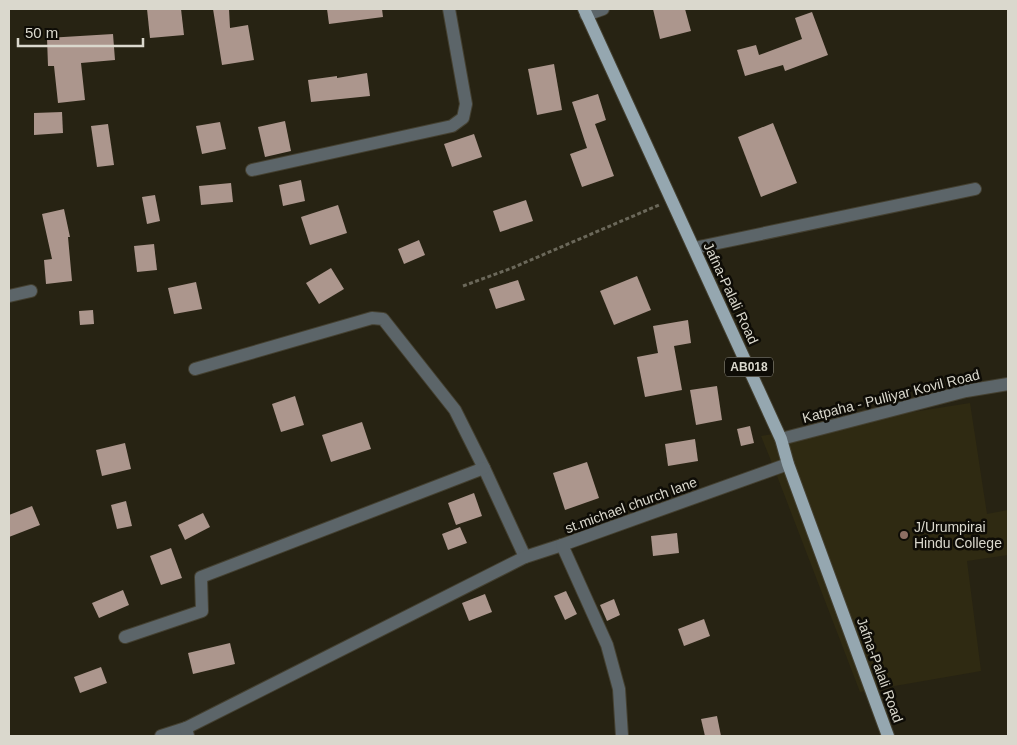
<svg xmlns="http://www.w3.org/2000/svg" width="1017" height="745" font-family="Arial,sans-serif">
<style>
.built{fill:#2f2a12}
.building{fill:#ac968d}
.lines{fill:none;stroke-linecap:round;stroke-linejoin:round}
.minor-casing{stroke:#444031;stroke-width:14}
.major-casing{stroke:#444031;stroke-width:14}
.path{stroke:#6b685a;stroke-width:3;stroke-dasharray:4 2.5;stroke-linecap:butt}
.minor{stroke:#5c6569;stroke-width:12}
.major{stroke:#95a7b0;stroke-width:12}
.education-dot{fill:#8d6e63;stroke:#0e0c06;stroke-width:2}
.labels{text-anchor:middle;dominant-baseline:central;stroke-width:5;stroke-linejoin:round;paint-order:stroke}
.shield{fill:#0e0c06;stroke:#9d9b91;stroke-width:1}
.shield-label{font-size:12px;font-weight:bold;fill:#dad8cd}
.street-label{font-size:14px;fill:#dad8cd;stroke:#0e0c06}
.poi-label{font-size:14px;fill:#dad8cd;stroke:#0e0c06;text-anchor:start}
</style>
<rect width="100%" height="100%" fill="#272313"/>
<!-- built -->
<polygon class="built" points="970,403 987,514 1008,510 1008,555 967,561 981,671 860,692 774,468 761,436"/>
<!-- building -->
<g class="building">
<polygon points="147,9 181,9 184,35 150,38"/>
<polygon points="213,9 229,9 230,28 248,25 254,60 222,65"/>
<polygon points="327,9 382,9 383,17 329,24"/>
<polygon points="653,9 685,9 691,31 660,39"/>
<polygon points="812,12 828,55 785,71 783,65 745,76 737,50 756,45 759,55 802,39 795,18"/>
<polygon points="113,34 115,60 81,63 85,100 58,103 54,66 48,66 47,38"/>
<polygon points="554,64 562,110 537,115 528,69"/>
<polygon points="367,73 370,96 311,102 308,80 337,76 337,78"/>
<polygon points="598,94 606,120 595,124 614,176 582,187 570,154 587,148 572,102"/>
<polygon points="62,112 63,133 34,135 34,113"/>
<polygon points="285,121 291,151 265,157 258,127"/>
<polygon points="220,122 226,149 202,154 196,126"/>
<polygon points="773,123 797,183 761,197 738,137"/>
<polygon points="108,124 114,165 97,167 91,126"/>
<polygon points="474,134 482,157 452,167 444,144"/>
<polygon points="301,180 305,201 283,206 279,185"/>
<polygon points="231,183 233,202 201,205 199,186"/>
<polygon points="155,195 160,221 147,224 142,197"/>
<polygon points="526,200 533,221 500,232 493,211"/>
<polygon points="338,205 347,233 310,245 301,217"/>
<polygon points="64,209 70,237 68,237 72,281 46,284 44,260 52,259 42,214"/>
<polygon points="419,240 425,255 404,264 398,249"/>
<polygon points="154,244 157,270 137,272 134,246"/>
<polygon points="331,268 344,289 319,304 306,283"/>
<polygon points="637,276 651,310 614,325 600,291"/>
<polygon points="518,280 525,300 496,309 489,289"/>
<polygon points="196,282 202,309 174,314 168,288"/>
<polygon points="93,310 94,324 80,325 79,311"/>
<polygon points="688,320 691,343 674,346 682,390 645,397 637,357 658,353 653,326"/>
<polygon points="717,386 722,420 696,425 690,390"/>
<polygon points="295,396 304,425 281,432 272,404"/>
<polygon points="362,422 371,449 331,462 322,435"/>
<polygon points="750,426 754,443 741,446 737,429"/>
<polygon points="695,439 698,461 668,466 665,444"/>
<polygon points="125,443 131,469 102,476 96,450"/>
<polygon points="587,462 599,498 565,510 553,473"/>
<polygon points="474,493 482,516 456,525 448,503"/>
<polygon points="126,501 132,526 117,529 111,505"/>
<polygon points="32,506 40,525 9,537 9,515"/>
<polygon points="203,513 210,527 185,540 178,525"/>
<polygon points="460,527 467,543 448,550 442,534"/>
<polygon points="677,533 679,553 653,556 651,536"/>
<polygon points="171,548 182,578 161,585 150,556"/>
<polygon points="123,590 129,605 99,618 92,603"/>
<polygon points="566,591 577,614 565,620 554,596"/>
<polygon points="485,594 492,612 469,621 462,603"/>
<polygon points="614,599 620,615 607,621 600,605"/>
<polygon points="704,619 710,636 684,646 678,629"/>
<polygon points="230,643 235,664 193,674 188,653"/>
<polygon points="101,667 107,683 80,693 74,677"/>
<polygon points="717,716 721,736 705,736 701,719"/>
</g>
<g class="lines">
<!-- minor casing -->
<g class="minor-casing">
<g id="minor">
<polyline points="586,15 603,9"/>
<polyline points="252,170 452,126 463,118 466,104 449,9"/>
<polyline points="694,248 975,189"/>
<polyline points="9,296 31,291"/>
<polyline points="195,369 372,318 383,319 455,410 484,468 525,557"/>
<polyline points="781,439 966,391 1008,384"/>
<polyline points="125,637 202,611 201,577 484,468"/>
<polyline points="161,736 186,728"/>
<polyline points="188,736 186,728 525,557 562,545"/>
<polyline points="622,736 619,689 607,645 562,545 788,464"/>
</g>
</g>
<!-- major casing -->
<g class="major-casing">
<polyline id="major" points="584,9 781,439 788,464 888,736"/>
</g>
<!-- path -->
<polyline class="path" points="463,286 512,268 659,205"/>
<!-- minor -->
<use href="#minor" class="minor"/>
<!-- major -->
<use href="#major" class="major"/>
</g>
<!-- markers -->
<circle class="education-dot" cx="904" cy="535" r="5"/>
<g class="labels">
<!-- shield labels -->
<rect class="shield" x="725" y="357.5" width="48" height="19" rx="4"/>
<g class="shield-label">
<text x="749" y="367">AB018</text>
</g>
<!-- street labels -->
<g class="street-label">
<text transform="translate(731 293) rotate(65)">Jafna-Palali Road</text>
<text transform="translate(891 396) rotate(-14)">Katpaha - Pulliyar Kovil Road</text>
<text transform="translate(631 505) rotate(-20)">st.michael church lane</text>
<text transform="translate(880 670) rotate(70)">Jafna-Palali Road</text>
</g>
<!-- poi labels -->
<g class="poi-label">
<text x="914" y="527">J/Urumpirai<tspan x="914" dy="16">Hindu College</tspan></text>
</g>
</g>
<!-- border -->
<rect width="1017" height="745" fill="none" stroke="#dad8cd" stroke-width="20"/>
<!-- scale -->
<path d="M18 38v8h125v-8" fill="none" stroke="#dad8cd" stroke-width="2.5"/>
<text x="25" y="38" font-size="15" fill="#dad8cd" stroke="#0e0c06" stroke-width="4" paint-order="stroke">50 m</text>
</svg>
